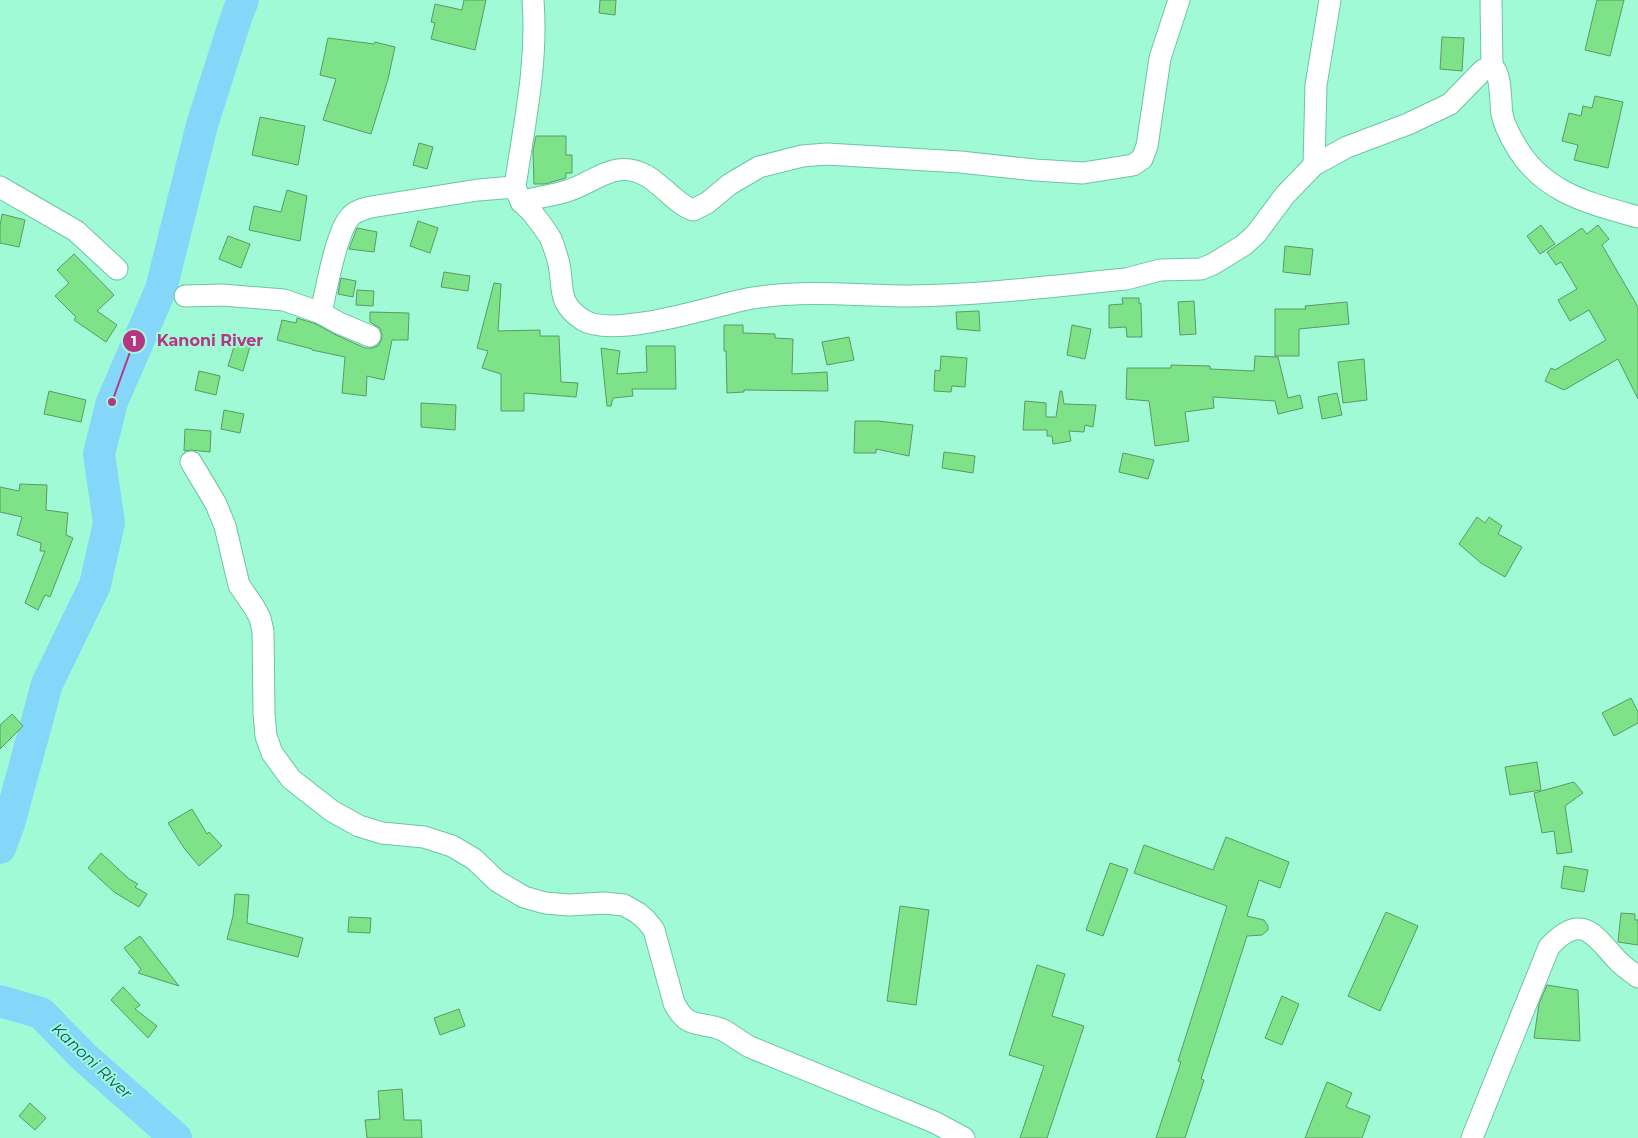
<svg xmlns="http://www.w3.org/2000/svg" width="1638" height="1138" font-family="Montserrat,sans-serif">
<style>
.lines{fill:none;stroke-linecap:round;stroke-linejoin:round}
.river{stroke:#85d7f9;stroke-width:32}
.building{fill:#7ee289;stroke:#5e9864}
.minor-casing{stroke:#6cc5a2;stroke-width:23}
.minor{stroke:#fff;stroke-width:21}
.labels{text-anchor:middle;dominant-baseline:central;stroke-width:4;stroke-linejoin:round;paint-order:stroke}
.water-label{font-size:16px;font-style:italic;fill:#0c5269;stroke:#a1fad6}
.leader{fill:none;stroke:#b43684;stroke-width:2}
.callout-dot{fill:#b43684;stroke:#a1fad6;stroke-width:2}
.mark-label{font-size:15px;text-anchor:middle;font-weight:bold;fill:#fff}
.callout-label{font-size:16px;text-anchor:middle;font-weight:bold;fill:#b43684;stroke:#a1fad6;stroke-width:4;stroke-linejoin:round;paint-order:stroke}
</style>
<rect width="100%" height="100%" fill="#a1fad6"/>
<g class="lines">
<!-- river -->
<g class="river">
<polyline points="0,848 9,824 47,684 95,585 109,523 99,454 112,402 161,289 202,125 236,18 243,0"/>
<polyline points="0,1001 41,1013 84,1057 176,1138"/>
</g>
</g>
<!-- building -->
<g class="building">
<polygon points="464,0 486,0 475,50 431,39 435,23 431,22 435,4 462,10"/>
<polygon points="600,0 616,0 615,15 599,13"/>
<polygon points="1597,0 1624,0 1610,56 1585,50"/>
<polygon points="1442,37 1464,38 1462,71 1440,69"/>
<polygon points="328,38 374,44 375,42 395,47 388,79 371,134 323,120 336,79 320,75"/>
<polygon points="1595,96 1623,102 1608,168 1574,160 1578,145 1562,141 1569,113 1581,116 1583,106 1592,108"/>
<polygon points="260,117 305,126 298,165 252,155"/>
<polygon points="536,136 566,136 566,155 572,155 572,173 566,173 566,178 545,184 534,184 533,151"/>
<polygon points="419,143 433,147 427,169 413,165"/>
<polygon points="287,190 307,196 300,241 249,230 254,206 281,212"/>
<polygon points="2,214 25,220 19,247 0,243 0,226"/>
<polygon points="418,221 438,228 430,253 410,246"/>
<polygon points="1541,225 1555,244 1540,254 1527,236"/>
<polygon points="1598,225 1609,239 1602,245 1638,307 1638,399 1618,359 1564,390 1545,381 1551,368 1555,370 1606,340 1589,310 1570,321 1558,300 1577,289 1561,262 1556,265 1547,252 1582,228 1587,234"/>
<polygon points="357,228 377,232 374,252 349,249"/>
<polygon points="228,236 250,244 241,268 219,259"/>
<polygon points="1285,246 1313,249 1310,275 1283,272"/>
<polygon points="74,254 114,295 97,311 117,325 106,342 74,320 76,317 55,296 69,283 57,270"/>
<polygon points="444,272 470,276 468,291 441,287"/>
<polygon points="341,278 356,281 353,297 338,294"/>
<polygon points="494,283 501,284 498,331 540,330 540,336 559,336 561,382 578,383 576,397 524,393 524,411 501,411 501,374 482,368 488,351 477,348"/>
<polygon points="357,290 374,291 373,306 356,305"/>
<polygon points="1122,298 1139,298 1139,304 1141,303 1142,337 1127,337 1126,327 1109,328 1109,305 1123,304"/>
<polygon points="1194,301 1196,334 1180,335 1178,302"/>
<polygon points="1347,302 1349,324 1299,329 1299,356 1275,356 1275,309 1306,309 1305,306"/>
<polygon points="979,311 980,331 957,329 956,312"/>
<polygon points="370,312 409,313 408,340 392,340 384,380 367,376 366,396 342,393 345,357 312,350 312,349 277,340 282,320 296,323 297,318 316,324 334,334 365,348 372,348 378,346 381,341 382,335 380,328 370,322"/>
<polygon points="724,325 743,325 743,333 775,334 775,338 793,339 792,374 827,372 828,391 744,390 744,392 727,393 726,351 724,351"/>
<polygon points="1072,325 1091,329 1085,359 1067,355"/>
<polygon points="237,337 251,343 243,371 228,366"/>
<polygon points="849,337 854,360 827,365 822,342"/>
<polygon points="646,346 675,346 676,389 632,389 633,396 613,398 611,406 607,406 601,348 620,351 617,374 647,372"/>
<polygon points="941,356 967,358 965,387 952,386 951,392 934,391 935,370 940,371"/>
<polygon points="1255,356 1278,357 1288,398 1300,395 1303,408 1278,414 1275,401 1213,397 1214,408 1185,412 1189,441 1155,446 1149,401 1126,399 1127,368 1171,368 1171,365 1210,366 1210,369 1254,371"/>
<polygon points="1364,359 1367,400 1343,403 1338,362"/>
<polygon points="199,371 220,376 216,395 195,390"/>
<polygon points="49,391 86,400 81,422 44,414"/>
<polygon points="1060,391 1062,391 1064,404 1096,405 1093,427 1085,425 1084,432 1069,431 1071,441 1053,444 1052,436 1047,436 1047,430 1023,430 1025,401 1046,403 1046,417 1056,417"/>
<polygon points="1337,393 1342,415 1322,419 1318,397"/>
<polygon points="421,403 456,405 455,430 421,427"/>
<polygon points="224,410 244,414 240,433 221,429"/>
<polygon points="855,421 878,421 913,425 909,456 876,449 876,453 854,453"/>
<polygon points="185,429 211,431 210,452 191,450 184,451"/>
<polygon points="944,452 975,456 973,473 942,468"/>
<polygon points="1123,453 1154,460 1148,479 1119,472"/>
<polygon points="20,484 47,485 46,510 68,513 66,535 73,538 50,597 45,595 38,610 25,603 45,551 40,551 41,543 17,535 22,517 0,512 0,487 19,491"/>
<polygon points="1477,517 1485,523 1489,517 1502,526 1498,534 1522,547 1505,577 1481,563 1459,544"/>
<polygon points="1631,698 1638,712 1638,723 1614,736 1602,713"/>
<polygon points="12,714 23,726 0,749 0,725"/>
<polygon points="1537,762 1541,790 1510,795 1505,767"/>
<polygon points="1574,782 1583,793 1565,806 1572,852 1557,854 1554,831 1542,833 1534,793"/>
<polygon points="192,809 207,834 209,832 222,846 199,866 184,848 168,823"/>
<polygon points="1226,837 1289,862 1280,888 1259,880 1247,916 1264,920 1268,926 1268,930 1262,935 1247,936 1201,1079 1204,1080 1185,1138 1156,1138 1181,1062 1178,1061 1227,906 1134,873 1144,845 1213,870"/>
<polygon points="101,853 129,879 138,884 135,887 147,894 139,907 114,892 88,868"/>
<polygon points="1110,863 1128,869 1103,936 1086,930"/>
<polygon points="1564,866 1588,870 1584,892 1561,888"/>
<polygon points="235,894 249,895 247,923 303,938 298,957 227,939 233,916"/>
<polygon points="900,906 929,910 916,1005 887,1001"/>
<polygon points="1386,912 1418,926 1380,1011 1348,996"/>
<polygon points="1621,913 1635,914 1635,920 1638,920 1638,945 1618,942"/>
<polygon points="349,917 371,918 370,933 348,932"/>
<polygon points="140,936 179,986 138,973 141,969 124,948"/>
<polygon points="1037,965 1065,974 1052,1016 1084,1026 1047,1138 1020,1138 1044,1066 1009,1055"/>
<polygon points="1547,985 1578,990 1580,1041 1534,1038 1539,1004"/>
<polygon points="123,987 140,1005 135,1009 157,1026 148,1038 111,1000"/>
<polygon points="1282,996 1299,1004 1282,1045 1265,1038"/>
<polygon points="459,1009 465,1026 440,1035 434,1018"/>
<polygon points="1327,1082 1352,1093 1346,1107 1370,1116 1362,1138 1305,1138"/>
<polygon points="402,1089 404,1120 421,1120 422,1138 367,1138 365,1120 380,1119 378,1091"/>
<polygon points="30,1103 46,1118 35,1130 19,1116"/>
</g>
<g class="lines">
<!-- minor casing -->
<g class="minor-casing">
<g id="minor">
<path d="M533,0C538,64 524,124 515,187C517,191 518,196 521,200C523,205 528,208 531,211C538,220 546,230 551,239C554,247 557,256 559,264C564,290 557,303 583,320C612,338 705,309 738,301C794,288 854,296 911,296C983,295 1054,286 1126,279L1160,270L1201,269L1213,264L1244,245L1256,234L1285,195L1314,165L1347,147L1408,124L1450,104L1483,70L1492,66C1502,74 1500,102 1502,114C1504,125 1510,136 1516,146C1543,193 1589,203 1638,217"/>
<polyline points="1491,0 1492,66"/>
<polyline points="1314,165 1316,85 1330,0"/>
<polyline points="0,187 76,231 117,269"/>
<path d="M521,202C536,197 552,196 567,191C596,182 615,158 647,176C662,185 679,206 693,210L707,203L730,184L759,167L802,156L827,154L960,162L1035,170L1083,173L1133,165L1142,159L1147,146L1160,58L1179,0"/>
<polyline points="185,296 222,295 284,300 321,313 339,323 370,336"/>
<path d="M321,313C326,291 336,232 350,217C355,211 363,209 371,207L478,190L515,187"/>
<path d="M191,462L216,504L225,526L239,585L254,607L260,618L263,631L264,713L266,736L272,753L291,779L332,811L359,826L382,833L424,837L452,846L474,859L497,881L524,897L545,903L569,905L604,903L624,905L638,913L646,920L654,930L674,1003C688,1031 700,1020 723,1030C732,1035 741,1042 750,1047L934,1122L964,1138"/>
<path d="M1472,1138L1549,947C1583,910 1595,937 1619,962C1625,968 1632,972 1638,977"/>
</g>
</g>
<!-- minor -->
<use href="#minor" class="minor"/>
</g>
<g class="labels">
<!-- water labels -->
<g class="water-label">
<text transform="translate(92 1061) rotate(43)">Kanoni River</text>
</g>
</g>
<!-- callouts -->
<path class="leader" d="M112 402L134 341"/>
<g class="callout-dot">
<circle cx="112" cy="402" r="5"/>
<circle cx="134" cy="341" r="12"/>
</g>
<g class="mark-label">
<text x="134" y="346">1</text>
</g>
<g class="callout-label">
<text x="210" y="346">Kanoni River</text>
</g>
</svg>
